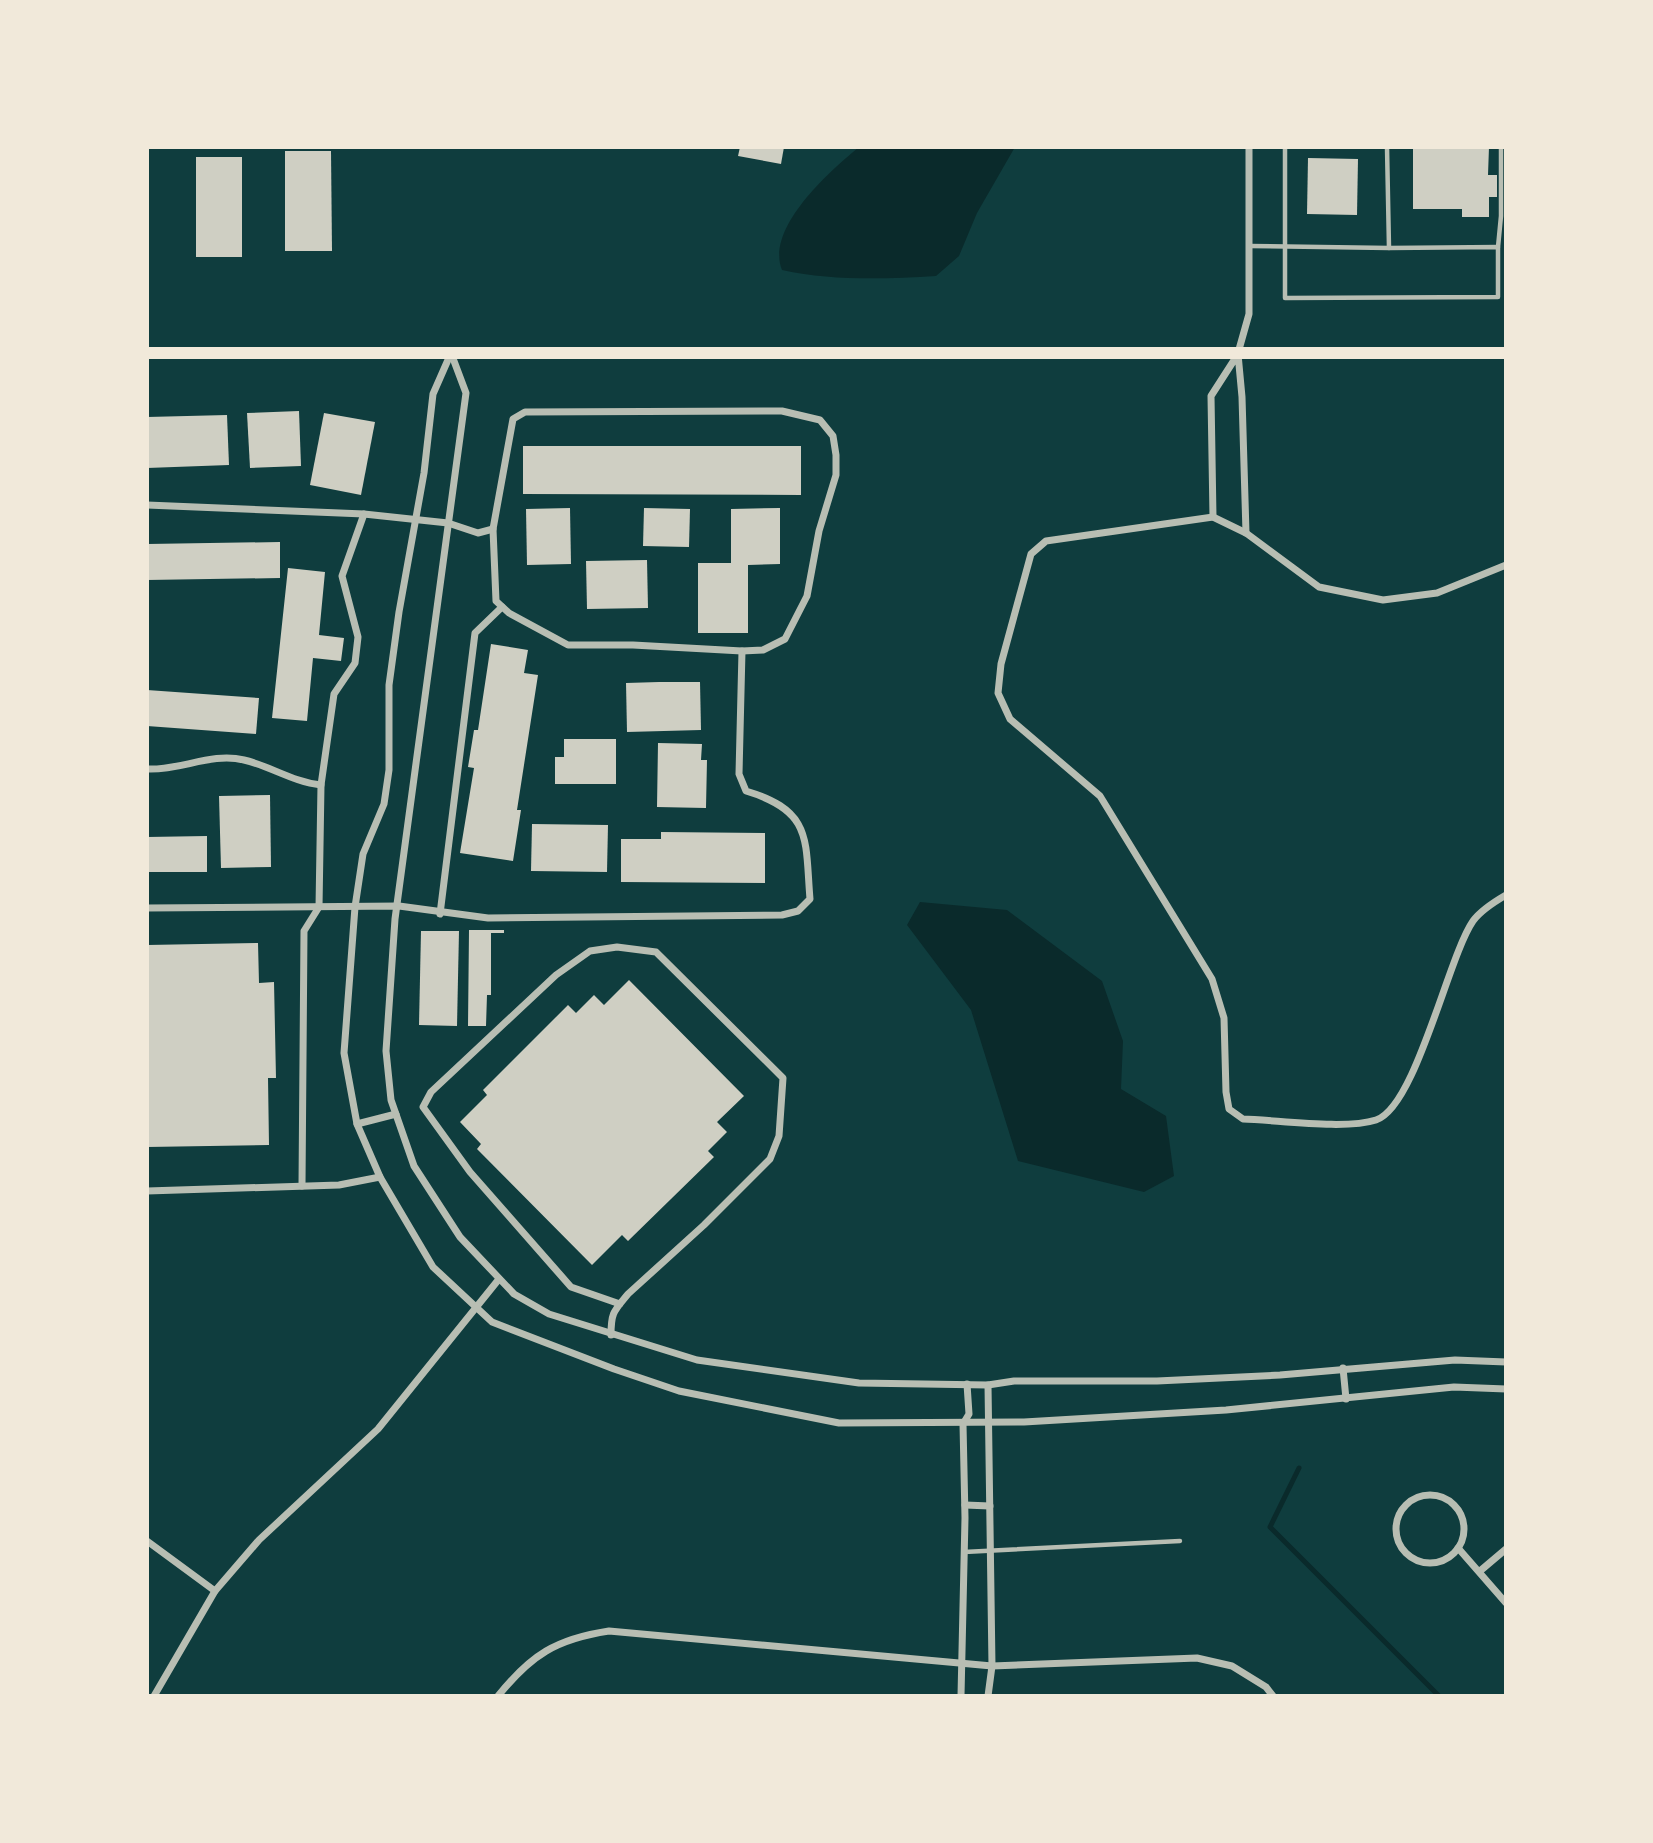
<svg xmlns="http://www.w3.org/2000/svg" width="1653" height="1843" font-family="Lato,sans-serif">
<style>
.water{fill:#0a2a2b}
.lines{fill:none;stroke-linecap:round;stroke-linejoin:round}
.stream{stroke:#0a2a2b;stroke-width:5}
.building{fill:#cfcfc3}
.service{stroke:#b8beb3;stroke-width:4.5}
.minor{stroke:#b8beb3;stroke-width:7}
.secondary{stroke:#f1e9da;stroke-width:12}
</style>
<rect width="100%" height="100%" fill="#0f3d3e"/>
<!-- water -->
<g class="water">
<path d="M859,147H1015L977,213L959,256L936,276C885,279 832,281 782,270C765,228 831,170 859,147Z"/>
<polygon points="920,902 1007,910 1102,981 1123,1041 1121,1089 1166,1116 1174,1176 1144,1192 1018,1161 971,1010 907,925"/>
</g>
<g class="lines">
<!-- stream -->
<polyline class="stream" points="1299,1468 1270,1527 1439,1696"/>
</g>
<!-- building -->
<g class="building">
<polygon points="740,147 784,147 781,164 738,156"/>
<polygon points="1413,147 1489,147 1488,175 1497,175 1497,197 1489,197 1489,217 1462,217 1462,209 1413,209"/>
<polygon points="285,151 331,151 332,251 285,251"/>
<rect x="196" y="157" width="46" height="100"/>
<polygon points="1308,158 1358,159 1357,215 1307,214"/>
<polygon points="299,411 301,466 250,468 247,413"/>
<polygon points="324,413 375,422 361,495 310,485"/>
<polygon points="227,415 229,465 147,468 147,417"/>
<polygon points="523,446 801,446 801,495 523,494"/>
<polygon points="570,508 571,564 527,565 526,509"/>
<polygon points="644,508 690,509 689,547 643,546"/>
<polygon points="780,508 780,564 748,565 748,633 698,633 698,563 731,563 731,509"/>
<polygon points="280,542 280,578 147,580 147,544"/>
<polygon points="647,560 648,608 587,609 586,561"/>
<polygon points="288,568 325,572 319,635 344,638 341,661 313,658 307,721 272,718"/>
<polygon points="491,644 528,650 524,673 538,675 517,810 521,810 513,861 460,853 474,768 468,767 474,730 478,730"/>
<polygon points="659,682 700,682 701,730 627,732 626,683"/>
<polygon points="147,690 259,698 256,734 147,726"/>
<polygon points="564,739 616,739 616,784 555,784 555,757 564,757"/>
<polygon points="658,743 702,744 701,760 707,760 706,808 657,807"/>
<polygon points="270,795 271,867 221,868 219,796"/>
<polygon points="532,824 608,825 607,872 531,871"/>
<polygon points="661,832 765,833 765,883 621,882 621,839 661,839"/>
<polygon points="207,836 207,872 147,872 147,837"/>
<polygon points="469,930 504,930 504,933 491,933 491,995 487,995 486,1026 468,1026"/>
<polygon points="421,931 459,931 457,1026 419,1025"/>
<polygon points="258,943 259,983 274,982 276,1078 268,1078 269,1145 147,1147 147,945"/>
<polygon points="629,980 744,1096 717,1122 727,1132 708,1151 714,1157 628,1241 622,1235 592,1265 477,1149 481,1144 460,1122 487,1095 483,1090 568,1005 576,1013 594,995 604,1005"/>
</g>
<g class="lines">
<!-- service -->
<g class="service">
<polyline points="1285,147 1285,298 1498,297 1498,247 1389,248"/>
<polyline points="1249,246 1389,248 1387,147"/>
<polyline points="1498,247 1501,216 1501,147"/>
<polyline points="964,1552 1180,1541"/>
</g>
<!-- minor -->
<g class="minor">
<polyline points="451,353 433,394 424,473 399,612 389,685 389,770 384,804 363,854 355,907 344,1053 357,1124 380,1177 433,1267 492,1322 614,1369 679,1391 839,1423 1024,1422 1226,1410 1454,1387 1506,1389"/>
<polyline points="451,353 466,393 395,919 386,1051 391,1100 414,1166 460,1237 514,1294 549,1314 697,1360 859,1383 988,1385 1014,1381 1157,1381 1280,1375 1455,1360 1506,1362"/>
<polyline points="1238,353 1249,314 1249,147"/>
<polygon points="782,411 820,420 833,436 836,455 836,475 819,531 807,596 785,639 763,650 742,651 633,645 568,645 509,613 496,601 493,529 513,419 525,412"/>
<polyline points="147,505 364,514 448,523 478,533 493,529"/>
<polyline points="1213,517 1211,396 1238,354 1242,397 1246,533"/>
<path d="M1506,565L1437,593L1383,600L1319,587L1246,533L1213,517L1046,541L1031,554L1001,664L998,693L1010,719L1100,796L1212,979L1224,1018L1226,1092L1229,1109L1243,1119C1278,1120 1345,1130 1376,1120C1416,1107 1448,957 1473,921C1481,910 1494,902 1506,895"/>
<path d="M147,769C180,771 211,752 244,760C270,766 293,782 321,785"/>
<path d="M147,908L399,906L488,918L782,915L798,911L810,899C805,840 813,811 746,791L739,774L742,651"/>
<polyline points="440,914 475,633 502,607"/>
<polyline points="357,1124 396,1114"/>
<polyline points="302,1186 304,931 319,907 321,785 334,694 355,663 358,637 342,576 364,514"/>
<polyline points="147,1191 339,1185 380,1177"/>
<path d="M611,1335C611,1312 614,1311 628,1294L704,1225L770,1159L779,1136L783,1078L656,952L617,947L590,951L556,975L431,1092L423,1107L470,1172L571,1287L620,1304"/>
<polyline points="1343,1368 1346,1399"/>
<polyline points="988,1385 992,1666 988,1696"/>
<circle cx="1430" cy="1529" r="34"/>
<polyline points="965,1505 990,1506"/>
<polyline points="147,1541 215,1591"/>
<polyline points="1458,1548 1506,1603"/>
<polyline points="1480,1571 1506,1549"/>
<polyline points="154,1696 215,1591 259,1540 378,1429 499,1279"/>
<path d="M498,1696C531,1655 556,1639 609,1631L992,1666L1197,1658L1232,1666L1266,1687L1273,1696"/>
<polyline points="961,1696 965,1518 963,1424 969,1414 967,1384"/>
</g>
<!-- secondary -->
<polyline class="secondary" points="147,353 1506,353"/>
</g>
<!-- border -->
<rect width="1653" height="1843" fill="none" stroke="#f1e9da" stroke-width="298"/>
</svg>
